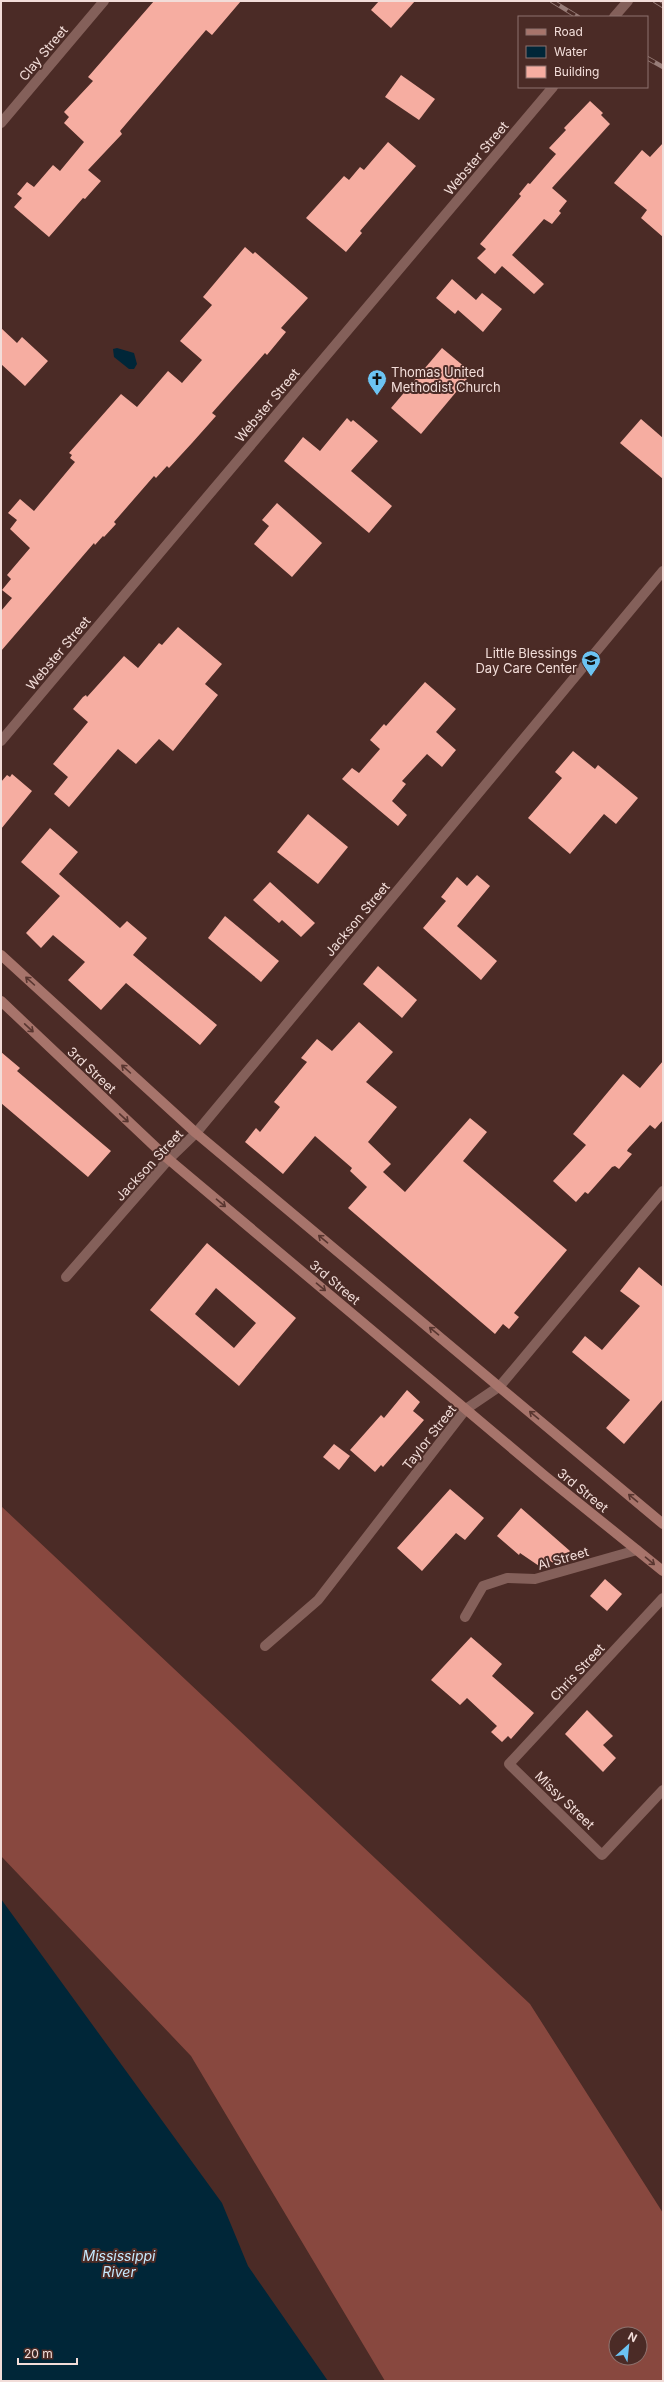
<svg xmlns="http://www.w3.org/2000/svg" width="664" height="2382" font-family="Inter,sans-serif">
<style>
.forest{fill:#88483f;fill-rule:evenodd}
.water{fill:#002638}
.building{fill:#f6ada1;fill-rule:evenodd}
.lines{fill:none;stroke-linecap:round;stroke-linejoin:round}
.minor{stroke:#84605a;stroke-width:10}
.secondary{stroke:#a7746b;stroke-width:10}
.rail-casing{stroke:#987d78;stroke-width:4.5}
.rail{stroke:#4b2b26;stroke-width:3;stroke-dasharray:9;stroke-linecap:butt}
.oneway{stroke:#593630}
.labels{text-anchor:middle;dominant-baseline:central;stroke-width:4;stroke-linejoin:round;paint-order:stroke}
.street-label{font-size:13px;fill:#f2ddd9;stroke:#4b2b26}
.poi-label{font-size:13px;fill:#f2ddd9;stroke:#4b2b26;text-anchor:start}
.water-label{font-size:14px;font-style:italic;fill:#c5e9fe;stroke:#4b2b26}
</style>
<rect width="100%" height="100%" fill="#4b2b26"/>
<!-- forest -->
<path class="forest" d="M1,1506L530,2004L663,2213V2381H385L191,2056L1,1856ZM616,2334H640V2358H616Z"/>
<!-- water -->
<g class="water">
<polygon points="117,348 134,353 137,364 134,369 129,369 114,357 113,349"/>
<polygon points="1,1899 222,2203 248,2266 328,2381 1,2381"/>
</g>
<!-- building -->
<g class="building">
<polygon points="154,1 241,1 212,35 206,30 120,131 122,134 88,170 101,181 85,199 83,198 49,237 14,207 22,198 17,194 27,182 34,187 53,165 60,171 84,142 64,123 69,117 64,112 93,81 88,77"/>
<polygon points="379,1 415,1 391,28 371,10"/>
<polygon points="401,75 435,99 419,120 385,97"/>
<polygon points="590,101 603,113 601,115 610,124 552,188 567,201 559,211 561,213 552,224 544,219 512,255 544,284 534,294 502,266 495,274 477,258 486,249 480,244 521,196 519,194 528,183 530,184 556,154 549,148 566,130 564,128"/>
<polygon points="388,142 416,166 360,231 362,233 346,252 306,218 344,176 349,180 360,167 364,170"/>
<polygon points="663,143 663,237 641,218 647,210 614,183 642,150 650,157"/>
<polygon points="245,247 253,254 255,252 308,298 281,328 286,332 267,355 265,353 212,413 216,416 192,443 169,468 167,466 156,478 154,476 114,522 116,524 104,537 103,536 95,545 94,543 1,651 1,611 12,598 2,590 11,579 7,575 30,548 10,529 17,520 8,513 20,499 34,511 75,462 70,458 72,455 69,453 121,394 137,407 168,371 182,383 202,360 180,341 212,305 203,297"/>
<polygon points="452,279 476,300 482,293 502,309 483,332 458,310 455,314 436,298"/>
<polygon points="1,328 17,343 22,337 48,361 25,386 1,364"/>
<polygon points="442,348 472,373 421,434 391,408"/>
<polygon points="347,418 351,422 353,420 378,441 351,471 392,506 369,533 284,461 303,437 320,451"/>
<polygon points="641,419 663,438 663,479 620,443"/>
<polygon points="277,503 322,543 292,577 254,544 269,526 262,520"/>
<polygon points="178,627 222,664 205,684 218,695 173,751 159,739 136,764 118,749 69,807 54,794 68,777 53,764 88,722 73,709 83,697 86,695 87,697 124,656 138,668 159,643 162,645"/>
<polygon points="425,682 456,709 436,732 456,750 442,767 427,754 402,781 406,784 392,801 407,815 398,826 342,779 352,768 359,773 380,749 370,740 384,724 386,726"/>
<polygon points="573,751 595,769 598,765 638,798 616,824 604,814 570,854 528,818 562,778 555,772"/>
<polygon points="12,774 32,791 1,829 1,782 7,775 10,777"/>
<polygon points="308,814 348,847 318,884 277,852"/>
<polygon points="50,828 78,852 59,874 120,928 127,921 147,938 133,955 217,1025 200,1045 126,983 101,1010 68,980 85,962 53,935 41,948 26,933 60,896 21,862"/>
<polygon points="477,875 490,886 457,926 497,961 481,980 423,928 446,901 441,897 457,877 467,886"/>
<polygon points="270,882 315,923 301,937 282,920 279,923 253,900"/>
<polygon points="225,916 279,961 261,982 208,938"/>
<polygon points="378,966 417,1000 402,1018 363,984"/>
<polygon points="359,1022 393,1052 366,1082 397,1107 368,1142 391,1164 383,1172 405,1192 470,1118 487,1132 463,1161 567,1250 514,1313 519,1317 509,1329 503,1324 495,1334 348,1208 367,1187 350,1171 352,1168 315,1136 283,1174 245,1142 256,1128 260,1132 280,1107 274,1102 307,1062 301,1058 317,1039 332,1051"/>
<polygon points="1,1052 20,1068 17,1071 111,1151 88,1177 1,1103"/>
<polygon points="663,1061 663,1120 655,1129 650,1125 628,1149 627,1151 632,1154 619,1169 615,1166 612,1167 588,1194 585,1192 576,1202 553,1181 586,1145 573,1134 623,1074 640,1088"/>
<path d="M207,1243L296,1318L239,1386L150,1310ZM216,1288L256,1323L234,1348L195,1314Z"/>
<polygon points="639,1267 663,1287 663,1399 624,1444 606,1428 630,1400 572,1352 585,1336 602,1350 640,1306 620,1291"/>
<polygon points="407,1390 420,1402 413,1411 424,1420 383,1467 381,1465 375,1472 350,1450 381,1415 384,1418"/>
<polygon points="334,1444 350,1456 339,1470 323,1457"/>
<polygon points="450,1489 484,1518 465,1540 456,1533 422,1571 397,1548"/>
<polygon points="521,1508 570,1551 557,1566 549,1560 542,1568 520,1553 519,1555 497,1536"/>
<polygon points="605,1579 622,1594 607,1611 590,1596"/>
<polygon points="471,1637 502,1664 492,1676 534,1713 511,1739 508,1736 502,1742 491,1732 497,1726 467,1698 460,1705 431,1680"/>
<polygon points="587,1710 613,1736 603,1745 616,1758 603,1772 565,1734"/>
</g>
<g class="lines">
<!-- minor -->
<g class="minor">
<polyline points="614,17 628,1"/>
<polyline points="1,123 104,1"/>
<polyline points="1,741 553,87"/>
<polyline points="66,1277 169,1159 196,1133 663,571"/>
<polyline points="663,1598 509,1764 602,1855 663,1790"/>
<polyline points="465,1617 483,1586 507,1578 535,1579 637,1550"/>
<polyline points="265,1646 318,1600 466,1409 500,1386 663,1191"/>
</g>
<!-- secondary -->
<g class="secondary">
<polyline points="1,955 196,1133 663,1524"/>
<polyline points="1,1001 167,1158 545,1476 663,1571"/>
</g>
<!-- rail casing -->
<g class="rail-casing">
<g id="rail">
<polyline points="552,1 578,17"/>
<polyline points="655,1 663,6"/>
<polyline points="647,58 663,67"/>
</g>
</g>
<!-- rail -->
<use href="#rail" class="rail"/>
</g>
<!-- one-way arrows -->
<defs><path id="oneway-shaft" d="M-6 0H5M1.5-3L5.5 0L1.5 3" fill="none" stroke-width="1.6" stroke-linecap="round" stroke-linejoin="round"/></defs>
<g class="oneway">
<use href="#oneway-shaft" transform="translate(30 981) rotate(-138)"/>
<use href="#oneway-shaft" transform="translate(29 1028) rotate(43)"/>
<use href="#oneway-shaft" transform="translate(126 1069) rotate(-138)"/>
<use href="#oneway-shaft" transform="translate(124 1118) rotate(43)"/>
<use href="#oneway-shaft" transform="translate(221 1203) rotate(40)"/>
<use href="#oneway-shaft" transform="translate(323 1239) rotate(-140)"/>
<use href="#oneway-shaft" transform="translate(321 1287) rotate(40)"/>
<use href="#oneway-shaft" transform="translate(434 1331) rotate(-140)"/>
<use href="#oneway-shaft" transform="translate(534 1415) rotate(-140)"/>
<use href="#oneway-shaft" transform="translate(633 1498) rotate(-140)"/>
<use href="#oneway-shaft" transform="translate(650 1561) rotate(40)"/>
</g>
<!-- icons -->
<defs>
<g id="church-pin" transform="scale(1)"><path d="M0 17L-7.5 6A9.5 9.5 0 1 1 7.5 6Z" fill="#6cc3f2" stroke="#4b2b26"/><path d="M-1.2-6h2.4v3.5h3.3v2.4h-3.3V6h-2.4V-.1h-3.3v-2.4h3.3Z" fill="#111"/></g>
<g id="school-pin" transform="scale(1)"><path d="M0 17L-7.5 6A9.5 9.5 0 1 1 7.5 6Z" fill="#6cc3f2" stroke="#4b2b26"/><path d="M0-5L7-2L0 1L-7-2ZM-4 1L0 2.5L4 1V4Q0 6-4 4Z" fill="#111"/></g>
</defs>
<g fill-rule="evenodd">
<use href="#church-pin" x="377" y="379"/>
<use href="#school-pin" x="591" y="660"/>
</g>
<g class="labels">
<!-- street labels -->
<g class="street-label">
<text transform="translate(43 53) rotate(-50)">Clay Street</text>
<text transform="translate(476 158) rotate(-50)">Webster Street</text>
<text transform="translate(267 405) rotate(-50)">Webster Street</text>
<text transform="translate(58 653) rotate(-50)">Webster Street</text>
<text transform="translate(357 919) rotate(-50)">Jackson Street</text>
<text transform="translate(92 1070) rotate(43)">3rd Street</text>
<text transform="translate(149 1165) rotate(-47)">Jackson Street</text>
<text transform="translate(335 1282) rotate(40)">3rd Street</text>
<text transform="translate(429 1437) rotate(-52)">Taylor Street</text>
<text transform="translate(583 1490) rotate(39)">3rd Street</text>
<text transform="translate(563 1558) rotate(-16)">Al Street</text>
<text transform="translate(577 1672) rotate(-47)">Chris Street</text>
<text transform="translate(565 1800) rotate(44)">Missy Street</text>
</g>
<!-- poi labels -->
<g class="poi-label">
<text x="391" y="372">Thomas United<tspan x="391" dy="15">Methodist Church</tspan></text>
<text x="577" y="653" text-anchor="end">Little Blessings<tspan x="577" dy="15">Day Care Center</tspan></text>
</g>
<!-- water labels -->
<g class="water-label">
<text x="119" y="2255">Mississippi<tspan x="119" dy="16">River</tspan></text>
</g>
</g>
<!-- border -->
<rect width="664" height="2382" fill="none" stroke="#f2ddd9" stroke-width="4"/>
<!-- legend -->
<rect x="518" y="16" width="130" height="72" fill="#4b2b26" stroke="#8e726e"/>
<rect x="526" y="29" width="20" height="6" fill="#a7746b" stroke="#8e726e"/>
<text x="554" y="36" font-size="12" fill="#f2ddd9">Road</text>
<rect x="526" y="46" width="20" height="12" fill="#002638" stroke="#8e726e"/>
<text x="554" y="56" font-size="12" fill="#f2ddd9">Water</text>
<rect x="526" y="66" width="20" height="12" fill="#f6ada1" stroke="#8e726e"/>
<text x="554" y="76" font-size="12" fill="#f2ddd9">Building</text>
<!-- north arrow -->
<g transform="translate(628 2346) rotate(27)"><circle r="19" fill="#4b2b26" stroke="#8e726e"/>
<path d="M0-3L7 15L0 10L-7 15Z" fill="#6cc3f2"/>
<text y="-6" font-size="11" font-weight="bold" text-anchor="middle" fill="#f2ddd9">N</text>
</g>
<!-- scale -->
<path d="M18 2358v6h59v-6" fill="none" stroke="#f2ddd9" stroke-width="2"/>
<text x="24" y="2358" font-size="12" fill="#f2ddd9" stroke="#4b2b26" stroke-width="3" paint-order="stroke">20 m</text>
</svg>
